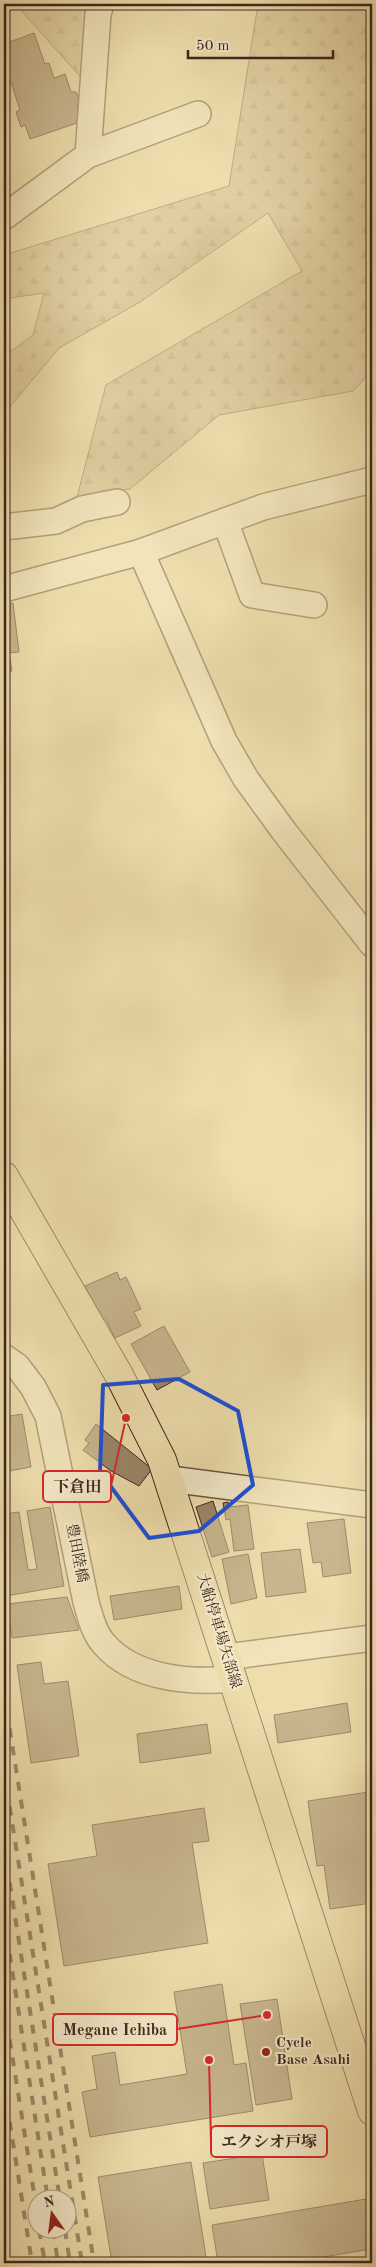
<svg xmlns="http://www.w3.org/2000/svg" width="376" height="2267" font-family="'Old Standard TT','Noto Serif JP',serif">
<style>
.forest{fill:url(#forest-firs);stroke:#877259}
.building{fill:#9a8668;stroke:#3e261d}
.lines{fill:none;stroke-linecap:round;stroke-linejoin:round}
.minor-casing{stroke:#6a5441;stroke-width:28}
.major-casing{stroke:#3e261d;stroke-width:30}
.minor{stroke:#f4eaca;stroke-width:25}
.major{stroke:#eedead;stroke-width:28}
.rail{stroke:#3e261d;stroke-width:4;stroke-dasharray:9 9;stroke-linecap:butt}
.marked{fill:none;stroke:#1d4ed8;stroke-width:4;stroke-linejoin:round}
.poi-dot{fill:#8f2418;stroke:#f4eaca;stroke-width:2}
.labels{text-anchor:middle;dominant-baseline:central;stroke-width:4;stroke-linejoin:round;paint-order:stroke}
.street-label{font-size:15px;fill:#3e261d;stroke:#f4eaca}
.poi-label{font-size:15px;font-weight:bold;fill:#3e261d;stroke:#f4eaca;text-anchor:start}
.leader{fill:none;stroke:#d62828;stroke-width:2}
.callout-dot{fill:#d62828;stroke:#f4eaca;stroke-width:2}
.callout{fill:#f4eaca;stroke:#d62828;stroke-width:2}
.callout-label{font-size:16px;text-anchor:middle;font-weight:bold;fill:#3e261d}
</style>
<defs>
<pattern id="forest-firs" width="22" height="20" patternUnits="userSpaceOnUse" patternTransform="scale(1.25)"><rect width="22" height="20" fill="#d0bf95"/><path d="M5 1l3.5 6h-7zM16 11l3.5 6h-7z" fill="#b4a480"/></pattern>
</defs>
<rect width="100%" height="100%" fill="#eedead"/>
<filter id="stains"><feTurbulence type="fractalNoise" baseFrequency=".004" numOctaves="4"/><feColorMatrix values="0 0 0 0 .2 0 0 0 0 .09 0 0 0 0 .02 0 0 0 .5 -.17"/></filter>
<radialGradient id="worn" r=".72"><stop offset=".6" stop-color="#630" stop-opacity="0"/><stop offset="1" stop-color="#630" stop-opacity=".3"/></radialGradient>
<!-- forest -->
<g class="forest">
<polygon points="21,4 94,4 85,82 18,7"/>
<polygon points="258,4 372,4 372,371 353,391 219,415 130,489 77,497 106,385 302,271 268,213 140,302 59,348 9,408 4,428 4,356 33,335 44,293 4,299 4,255 229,186"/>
</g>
<!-- building -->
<g class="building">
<polygon points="34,33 45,64 49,63 54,78 65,74 71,92 76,92 81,104 77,105 83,121 30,139 25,125 21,127 16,112 20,110 11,82 4,84 4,44"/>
<polygon points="13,603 19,652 9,653 12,671 4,672 4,604"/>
<polygon points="117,1272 120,1280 126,1277 141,1309 134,1312 141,1326 115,1338 105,1318 100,1320 85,1286"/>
<polygon points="164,1326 190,1372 157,1390 131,1344"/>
<polygon points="22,1414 31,1467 4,1472 4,1417"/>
<polygon points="96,1424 152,1469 139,1486 111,1471 83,1450 89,1443 85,1440"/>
<polygon points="213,1501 229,1552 212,1557 196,1507"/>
<polygon points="228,1502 229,1507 248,1505 254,1549 234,1551 230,1519 226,1520 223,1503"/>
<polygon points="50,1507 64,1586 6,1596 4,1583 4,1514 19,1512 28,1570 37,1569 27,1511"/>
<polygon points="344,1519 351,1573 323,1577 321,1562 313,1563 307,1523"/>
<polygon points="300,1549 306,1592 266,1597 261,1553"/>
<polygon points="248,1554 257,1598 231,1604 222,1559"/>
<polygon points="179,1586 182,1609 114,1620 110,1596"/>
<polygon points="67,1597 79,1630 12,1638 7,1604"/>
<polygon points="41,1662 44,1684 68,1681 79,1756 31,1763 17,1665"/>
<polygon points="347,1703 351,1732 278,1743 274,1715"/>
<polygon points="207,1724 211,1753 140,1763 137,1734"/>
<polygon points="369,1792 372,1815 372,1903 330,1909 324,1865 317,1866 308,1801"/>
<polygon points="204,1808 209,1841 192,1843 208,1943 64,1966 48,1864 97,1856 92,1825"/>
<polygon points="222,1984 234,2065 246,2063 253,2111 90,2137 82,2092 97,2089 92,2056 115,2052 120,2085 187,2074 174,1992"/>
<polygon points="277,1999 292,2099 256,2105 240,2004"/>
<polygon points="262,2154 269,2200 210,2209 203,2163"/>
<polygon points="191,2162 207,2263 112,2263 98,2177"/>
<polygon points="372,2198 372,2249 286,2263 218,2263 212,2225"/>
</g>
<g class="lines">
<!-- minor casing -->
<g class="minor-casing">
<g id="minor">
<polyline points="88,155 98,14 101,4"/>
<polyline points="4,217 88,155 198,114"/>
<polyline points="225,521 252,595 314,605"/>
<polyline points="4,527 56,521 82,509 117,502"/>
<polyline points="141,552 224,741 246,779 283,830 372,944"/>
<polyline points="4,589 141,552 263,507 372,480"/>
<path d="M4,1357L17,1366L33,1387L48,1416L86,1602C90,1616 94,1633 104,1644C134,1679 190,1683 233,1679"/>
<polyline points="170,1479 372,1505"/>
<polyline points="227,1657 372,1638"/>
</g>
</g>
<!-- major casing -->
<g class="major-casing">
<polyline id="major" points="4,1176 119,1375 162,1460 372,2111"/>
</g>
<!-- minor -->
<use href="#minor" class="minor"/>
<!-- major -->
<use href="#major" class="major"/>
<!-- rail -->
<g class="rail">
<polyline points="4,1693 94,2263"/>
<polyline points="4,1771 82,2263"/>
<polyline points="4,1847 60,2200"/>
<polyline points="4,1918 48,2200"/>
<polyline points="4,2004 38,2218"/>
<polyline points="4,2086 32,2263"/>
<polyline points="39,2230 45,2263"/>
<polyline points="53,2230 58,2263"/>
<polyline points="65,2230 70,2263"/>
</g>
</g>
<!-- marked area -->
<path d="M0 0H376V2267H0ZM179,1379L238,1411L253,1485L199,1531L149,1538L100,1472L103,1385Z" fill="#eedead" fill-opacity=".55" fill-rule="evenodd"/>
<path class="marked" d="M179,1379L238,1411L253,1485L199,1531L149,1538L100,1472L103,1385Z"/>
<!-- markers -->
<circle class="poi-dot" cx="266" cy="2052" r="5"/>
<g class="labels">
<!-- street labels -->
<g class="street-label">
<text transform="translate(76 1553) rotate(79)">豊田陸橋</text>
<text transform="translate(218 1631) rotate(73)">大船停車場矢部線</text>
</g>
<!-- poi labels -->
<g class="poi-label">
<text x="276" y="2043">Cycle<tspan x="276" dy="17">Base Asahi</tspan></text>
</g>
</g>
<!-- callouts -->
<path class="leader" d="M126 1418L111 1486M267 2015L177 2029M209 2060L211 2142"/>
<g class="callout-dot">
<circle cx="126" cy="1418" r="5"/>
<circle cx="267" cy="2015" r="5"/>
<circle cx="209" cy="2060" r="5"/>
</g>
<g class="callout">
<rect x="43" y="1471" width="68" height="31" rx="5"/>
<rect x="53" y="2014" width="124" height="31" rx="5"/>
<rect x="211" y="2126" width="116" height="31" rx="5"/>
</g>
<g class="callout-label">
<text x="77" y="1492">下倉田</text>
<text x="115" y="2035">Megane Ichiba</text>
<text x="269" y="2147">エクシオ戸塚</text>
</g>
<!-- margin -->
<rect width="376" height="2267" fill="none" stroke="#eedead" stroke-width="20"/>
<rect x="5" y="5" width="366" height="2257" fill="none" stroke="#3e261d" stroke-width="2.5"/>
<rect x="10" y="10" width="356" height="2247" fill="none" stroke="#3e261d"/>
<!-- north arrow -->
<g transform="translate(52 2214) rotate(346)"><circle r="24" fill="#f4eaca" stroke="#ab9c85"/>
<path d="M0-4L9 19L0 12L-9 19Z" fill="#8f2418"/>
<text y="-8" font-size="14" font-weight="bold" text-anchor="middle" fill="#3e261d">N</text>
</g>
<!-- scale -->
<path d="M188 50v8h145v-8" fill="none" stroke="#3e261d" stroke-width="2.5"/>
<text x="196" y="50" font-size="15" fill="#3e261d" stroke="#f4eaca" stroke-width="4" paint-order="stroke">50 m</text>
<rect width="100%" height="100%" filter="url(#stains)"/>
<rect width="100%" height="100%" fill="url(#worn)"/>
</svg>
